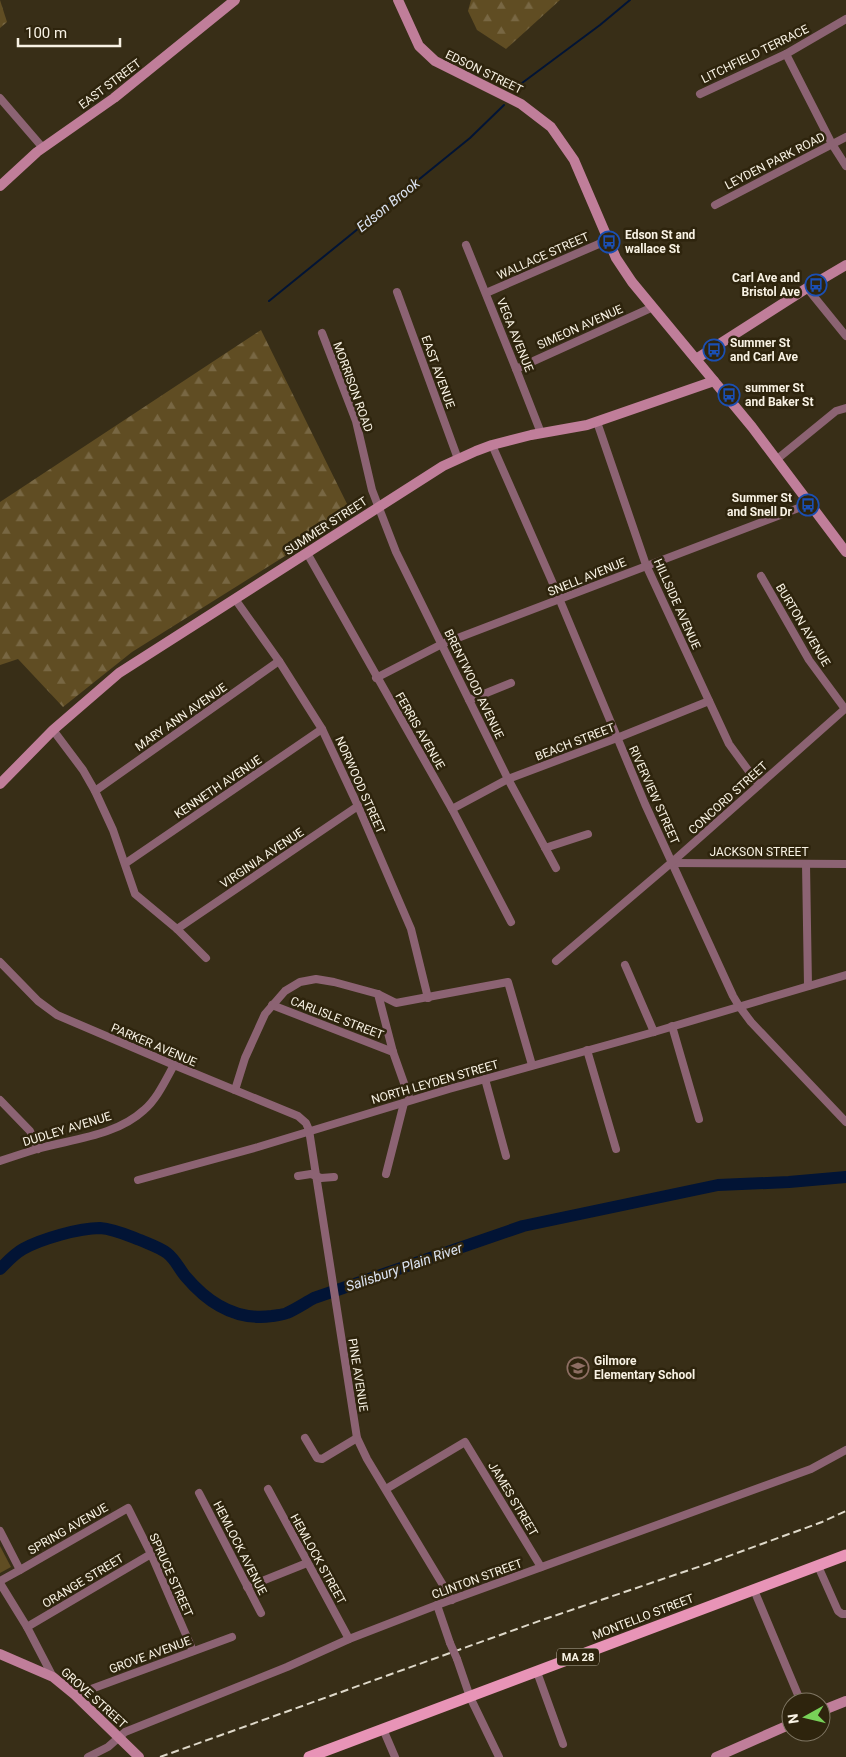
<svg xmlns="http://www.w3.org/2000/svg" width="846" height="1757" font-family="Roboto,sans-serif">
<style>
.forest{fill:url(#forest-firs)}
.cemetery{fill:url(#cemetery-stones)}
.green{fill:#604d23}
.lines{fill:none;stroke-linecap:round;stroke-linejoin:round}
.stream{stroke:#021435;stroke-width:2}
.river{stroke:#021435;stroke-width:12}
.street{stroke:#8c6373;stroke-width:8}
.secondary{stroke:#c07e9a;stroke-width:10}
.primary{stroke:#e894b7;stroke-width:11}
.rail{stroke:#ded8c9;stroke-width:2;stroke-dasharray:8 4;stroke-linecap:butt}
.street-bridge{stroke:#8c6373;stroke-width:8}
.labels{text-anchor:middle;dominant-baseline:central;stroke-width:5;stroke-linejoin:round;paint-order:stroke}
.shield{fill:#2e240d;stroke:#bbb4a4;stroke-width:1}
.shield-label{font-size:11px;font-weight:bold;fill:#f8f2e4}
.street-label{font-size:12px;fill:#f8f2e4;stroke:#2e240d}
.poi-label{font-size:12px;font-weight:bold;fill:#f8f2e4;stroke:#2e240d;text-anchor:start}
.water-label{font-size:14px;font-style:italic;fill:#dce4f2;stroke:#2e240d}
</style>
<defs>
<pattern id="forest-firs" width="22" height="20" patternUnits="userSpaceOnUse" patternTransform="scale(1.25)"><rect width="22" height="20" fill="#604d23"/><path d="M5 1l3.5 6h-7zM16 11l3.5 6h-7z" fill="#786743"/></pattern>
<pattern id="cemetery-stones" width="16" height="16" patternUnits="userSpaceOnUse" patternTransform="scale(1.25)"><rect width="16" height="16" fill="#604d23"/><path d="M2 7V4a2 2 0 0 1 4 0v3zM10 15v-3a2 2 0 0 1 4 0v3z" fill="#786743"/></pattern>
</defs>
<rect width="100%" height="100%" fill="#382e17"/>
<!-- forest -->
<g class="forest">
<polygon points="471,0 560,0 506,49 477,30 468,11"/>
<polygon points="261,330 352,514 132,652 63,707 18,659 0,665 0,502"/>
</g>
<!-- cemetery -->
<polygon class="cemetery" points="0,0 7,22 0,28"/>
<!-- green -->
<polygon class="green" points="0,1546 11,1567 0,1573"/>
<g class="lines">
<!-- stream -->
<g class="stream">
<polyline points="514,89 600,25 630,0"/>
<polyline points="269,301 470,138 504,105"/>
</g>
<!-- river -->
<path class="river" d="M0,1269C7,1262 14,1254 23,1249C41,1239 79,1228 100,1228C114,1229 127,1235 140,1240C149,1244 159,1247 167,1253C176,1260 179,1269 186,1277C208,1303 237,1321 272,1316C277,1315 283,1315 287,1313C296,1309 305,1303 314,1298L523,1226L718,1185L789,1182L846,1177"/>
<!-- street -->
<g class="street">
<polyline points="786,54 832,144 846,166"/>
<polyline points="700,94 786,54 846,19"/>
<polyline points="0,98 43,148"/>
<polyline points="715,205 846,137"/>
<polyline points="466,245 516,369 541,433"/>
<polyline points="807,288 846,336"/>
<polyline points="397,292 458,459"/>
<polyline points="486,293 608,240"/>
<polyline points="322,333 356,421 372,490 396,552 508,779 556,868"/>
<polyline points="516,369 653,307"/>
<polyline points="597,422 646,565 729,744 759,785"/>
<polyline points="492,445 551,579 645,804 733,996 739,1006 751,1022 846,1122"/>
<polyline points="776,460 836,411 846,408"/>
<polyline points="307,553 452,809 511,922"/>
<polyline points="761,576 809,660 845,709"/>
<polyline points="235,599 279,661 322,729 358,806 411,929 428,998"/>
<polyline points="376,678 442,644 809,504"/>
<polyline points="469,700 511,683"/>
<polyline points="53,730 83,770 95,791 113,830 135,894 177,929 206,958"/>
<polyline points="95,791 279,661"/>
<polyline points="452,809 508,779 617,738 709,701"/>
<polyline points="545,848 588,834"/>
<polyline points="126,863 322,729"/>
<polyline points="671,863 846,864"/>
<polyline points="806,864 808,986"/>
<polyline points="177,929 358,806"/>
<polyline points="556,961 671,863 846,708"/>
<polyline points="0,962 38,1001 57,1015 174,1065 298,1116 306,1123 309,1130 357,1438 367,1459 452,1600"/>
<polyline points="625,965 654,1032"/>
<polyline points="378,994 393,1052 410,1100"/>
<polyline points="272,1005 393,1052"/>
<polyline points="672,1026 699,1119"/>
<polyline points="587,1050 616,1149"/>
<polyline points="485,1079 506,1156"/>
<polyline points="235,1090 245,1058 265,1014 285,991 300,982 316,979 334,982 378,994 396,1003 508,982 532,1065"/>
<polyline points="0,1100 30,1131 38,1149"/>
<path d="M0,1161C12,1157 24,1153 37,1149C72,1139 116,1136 144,1110C157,1099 165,1081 174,1065"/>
<polyline points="386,1174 404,1103"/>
<polyline points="298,1176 311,1174 321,1178 334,1177"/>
<polyline points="138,1180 258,1147 449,1089 654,1032 846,975"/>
<polyline points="305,1438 317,1458 322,1459 357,1438"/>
<polyline points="268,1489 349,1639"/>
<polyline points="386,1489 465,1442 541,1567"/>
<polyline points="199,1493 261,1613"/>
<polyline points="0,1531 20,1570 0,1581"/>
<polyline points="818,1566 838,1611 842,1614 846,1614"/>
<polyline points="20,1570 128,1508 151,1554 193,1651"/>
<polyline points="0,1583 27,1627 53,1677"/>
<polyline points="247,1587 307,1563"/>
<polyline points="754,1590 801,1702"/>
<polyline points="437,1605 450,1643"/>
<polyline points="27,1627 151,1554"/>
<polyline points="457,1659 470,1697 499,1757"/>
<polyline points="537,1672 563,1744"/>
<polyline points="75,1695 232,1637"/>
<polyline points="383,1729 395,1757"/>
<polyline points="88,1757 108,1747 125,1732 287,1667 349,1639 437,1605 811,1469 846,1450"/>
</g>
<!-- secondary -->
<g class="secondary">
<polyline points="398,0 419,46 435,61 521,104 551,127 574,160 616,258 632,282 752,427 846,552"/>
<polyline points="0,186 37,152 114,98 235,0"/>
<polyline points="696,359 807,288 846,265"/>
<polyline points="0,784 53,730 119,673 443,466 476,451 492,445 531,435 587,425 714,381"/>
<polyline points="0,1654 53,1677 75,1695 139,1757"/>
<polyline points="821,1711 846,1701"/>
<polyline points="716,1757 791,1724"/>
</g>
<!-- primary -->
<polyline class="primary" points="309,1757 846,1555"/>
<!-- rail -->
<polyline class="rail" points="160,1757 542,1620 704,1565 822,1522 846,1511"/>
<!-- street-bridge -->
<polyline class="street-bridge" points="450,1643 457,1659"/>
</g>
<!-- icons -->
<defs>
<g id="bus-ring" transform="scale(1.125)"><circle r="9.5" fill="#2e240d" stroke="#1a4fb4" stroke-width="1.5"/><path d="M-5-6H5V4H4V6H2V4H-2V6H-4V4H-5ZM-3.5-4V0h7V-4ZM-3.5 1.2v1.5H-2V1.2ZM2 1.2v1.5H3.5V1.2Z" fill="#1a4fb4"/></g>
<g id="school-ring" transform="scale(1.125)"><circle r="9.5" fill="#2e240d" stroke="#8d6e63" stroke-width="1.5"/><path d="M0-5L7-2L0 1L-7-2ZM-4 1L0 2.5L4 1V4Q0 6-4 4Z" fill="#8d6e63"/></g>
</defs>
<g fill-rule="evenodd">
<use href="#bus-ring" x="609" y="242"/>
<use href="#bus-ring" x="816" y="285"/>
<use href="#bus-ring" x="714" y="350"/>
<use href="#bus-ring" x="729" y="395"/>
<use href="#bus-ring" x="808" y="505"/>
<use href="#school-ring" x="578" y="1368"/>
</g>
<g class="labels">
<!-- shield labels -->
<rect class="shield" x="557" y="1648.5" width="42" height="17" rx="4"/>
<g class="shield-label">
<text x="578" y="1657">MA 28</text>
</g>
<!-- street labels -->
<g class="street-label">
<text transform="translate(755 54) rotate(-26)">LITCHFIELD TERRACE</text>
<text transform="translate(484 72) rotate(26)">EDSON STREET</text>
<text transform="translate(110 84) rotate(-37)">EAST STREET</text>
<text transform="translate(775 161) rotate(-27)">LEYDEN PARK ROAD</text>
<text transform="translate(543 256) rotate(-24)">WALLACE STREET</text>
<text transform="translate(580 327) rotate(-24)">SIMEON AVENUE</text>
<text transform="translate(515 335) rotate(68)">VEGA AVENUE</text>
<text transform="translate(438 372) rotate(70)">EAST AVENUE</text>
<text transform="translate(353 387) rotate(70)">MORRISON ROAD</text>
<text transform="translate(326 526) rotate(-33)">SUMMER STREET</text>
<text transform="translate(587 577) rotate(-22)">SNELL AVENUE</text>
<text transform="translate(677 604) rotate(66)">HILLSIDE AVENUE</text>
<text transform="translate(803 625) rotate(59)">BURTON AVENUE</text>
<text transform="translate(474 684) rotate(64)">BRENTWOOD AVENUE</text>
<text transform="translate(181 717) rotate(-35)">MARY ANN AVENUE</text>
<text transform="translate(420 731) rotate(60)">FERRIS AVENUE</text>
<text transform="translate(575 742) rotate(-21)">BEACH STREET</text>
<text transform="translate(360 785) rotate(66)">NORWOOD STREET</text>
<text transform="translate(218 787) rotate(-34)">KENNETH AVENUE</text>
<text transform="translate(654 795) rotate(66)">RIVERVIEW STREET</text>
<text transform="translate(728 798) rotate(-42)">CONCORD STREET</text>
<text x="759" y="852">JACKSON STREET</text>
<text transform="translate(262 858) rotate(-34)">VIRGINIA AVENUE</text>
<text transform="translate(337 1018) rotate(21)">CARLISLE STREET</text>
<text transform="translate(154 1045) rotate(23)">PARKER AVENUE</text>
<text transform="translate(435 1082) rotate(-16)">NORTH LEYDEN STREET</text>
<text transform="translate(67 1129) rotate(-17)">DUDLEY AVENUE</text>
<text transform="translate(358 1375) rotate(81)">PINE AVENUE</text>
<text transform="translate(513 1499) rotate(59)">JAMES STREET</text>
<text transform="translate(68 1529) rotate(-30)">SPRING AVENUE</text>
<text transform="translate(240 1548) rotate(63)">HEMLOCK AVENUE</text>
<text transform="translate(318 1559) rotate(61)">HEMLOCK STREET</text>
<text transform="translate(171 1575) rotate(66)">SPRUCE STREET</text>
<text transform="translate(477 1579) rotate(-20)">CLINTON STREET</text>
<text transform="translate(83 1581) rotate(-31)">ORANGE STREET</text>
<text transform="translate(643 1617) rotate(-21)">MONTELLO STREET</text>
<text transform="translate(150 1655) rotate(-20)">GROVE AVENUE</text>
<text transform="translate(94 1698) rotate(42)">GROVE STREET</text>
</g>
<!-- poi labels -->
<g class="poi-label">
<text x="625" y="235">Edson St and<tspan x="625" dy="14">wallace St</tspan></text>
<text x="800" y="278" text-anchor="end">Carl Ave and<tspan x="800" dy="14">Bristol Ave</tspan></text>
<text x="730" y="343">Summer St<tspan x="730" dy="14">and Carl Ave</tspan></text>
<text x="745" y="388">summer St<tspan x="745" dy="14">and Baker St</tspan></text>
<text x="792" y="498" text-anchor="end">Summer St<tspan x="792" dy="14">and Snell Dr</tspan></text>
<text x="594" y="1361">Gilmore<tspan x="594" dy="14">Elementary School</tspan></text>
</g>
<!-- water labels -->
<g class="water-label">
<text transform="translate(388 205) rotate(-39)">Edson Brook</text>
<text transform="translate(404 1267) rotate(-19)">Salisbury Plain River</text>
</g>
</g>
<!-- north arrow -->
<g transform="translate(806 1717) rotate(262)"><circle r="24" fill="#2e240d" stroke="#7f7663"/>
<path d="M0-4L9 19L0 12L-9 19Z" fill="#78d158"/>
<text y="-8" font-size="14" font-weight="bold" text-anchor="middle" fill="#f8f2e4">N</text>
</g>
<!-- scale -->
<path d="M18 38v8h102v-8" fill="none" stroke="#f8f2e4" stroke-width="2.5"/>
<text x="25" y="38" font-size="15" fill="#f8f2e4" stroke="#2e240d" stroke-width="4" paint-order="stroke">100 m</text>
</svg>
